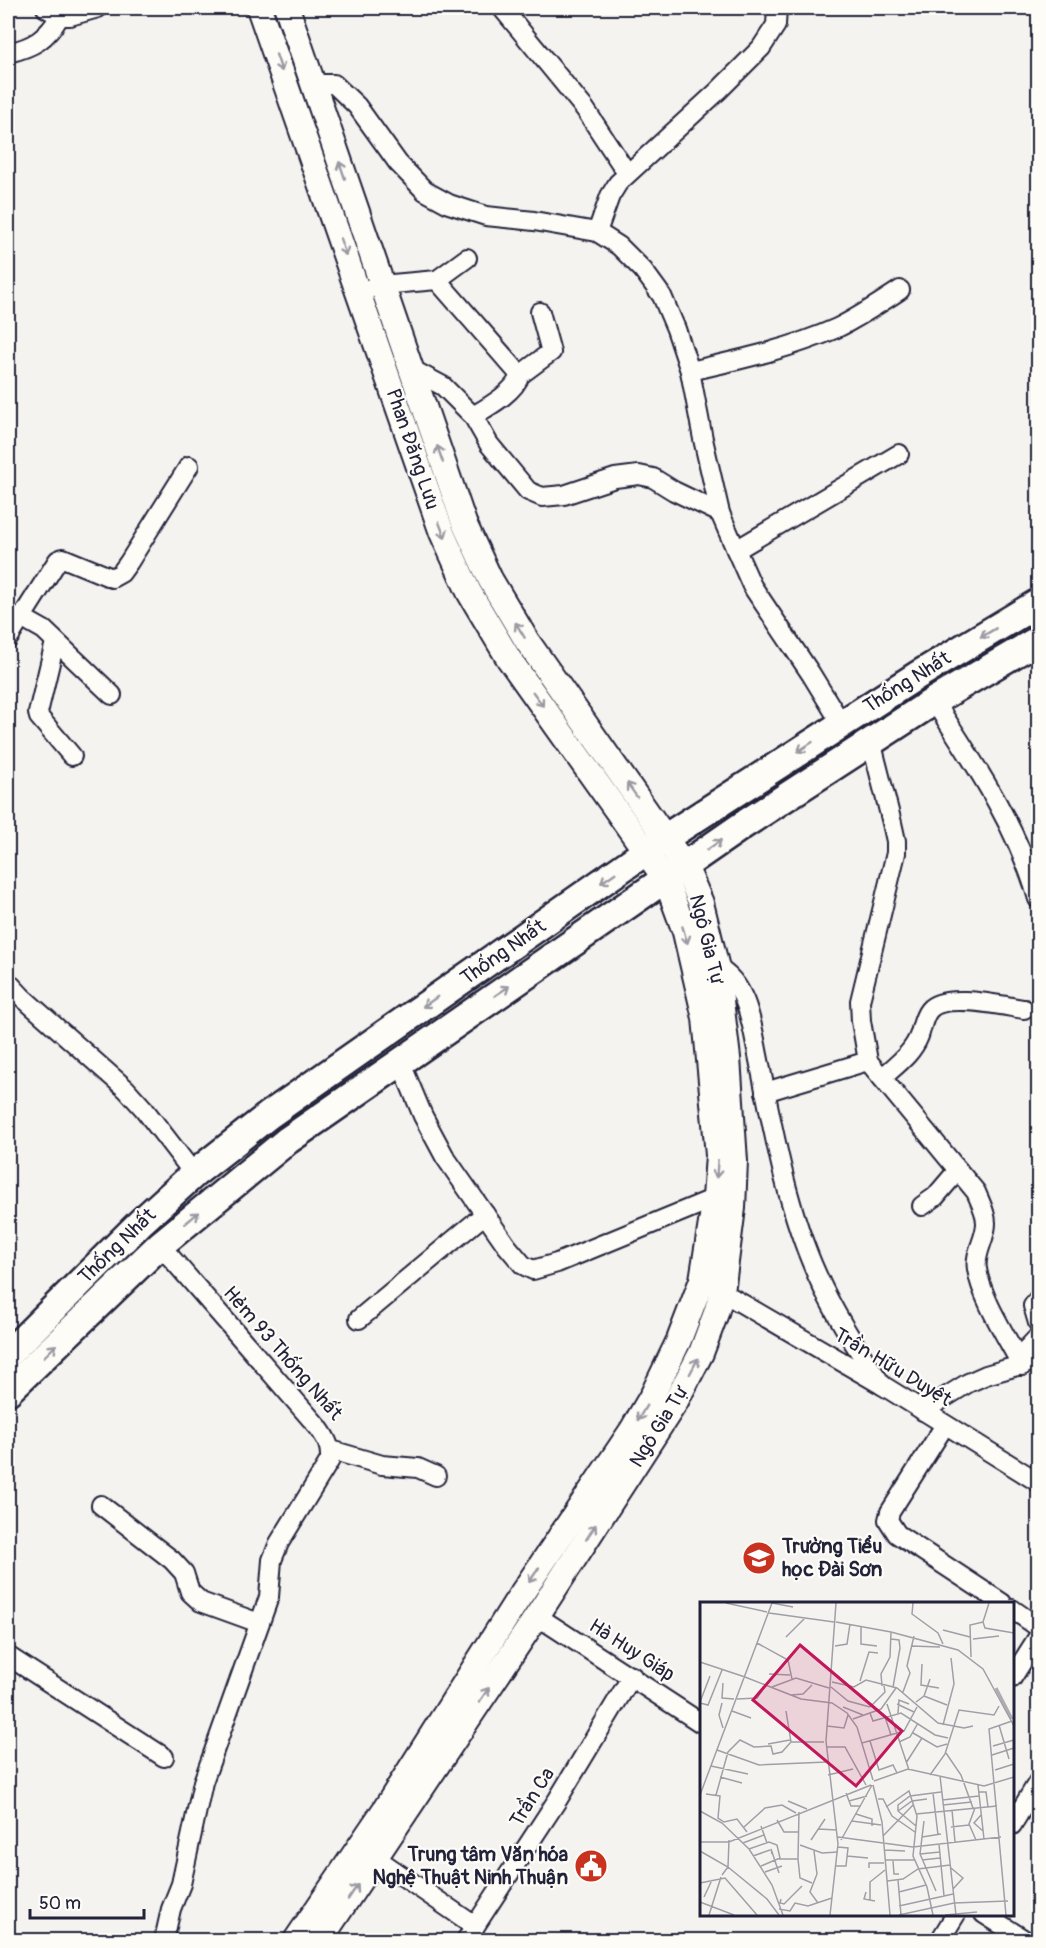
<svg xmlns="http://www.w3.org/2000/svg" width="1046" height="1948" font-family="Pangolin,sans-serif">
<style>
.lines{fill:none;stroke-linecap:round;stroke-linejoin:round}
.minor-casing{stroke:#22223b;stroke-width:22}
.secondary-casing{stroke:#22223b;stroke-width:28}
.primary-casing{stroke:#22223b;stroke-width:32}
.minor{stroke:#fdfcf7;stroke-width:18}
.secondary{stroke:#fdfcf7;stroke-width:24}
.primary{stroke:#fdfcf7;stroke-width:27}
.oneway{stroke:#9a9aa2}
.labels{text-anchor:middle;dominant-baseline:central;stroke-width:4.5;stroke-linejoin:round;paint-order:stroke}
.street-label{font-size:20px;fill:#22223b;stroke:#fdfcf7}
.poi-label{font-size:20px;font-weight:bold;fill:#22223b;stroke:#fdfcf7;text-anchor:start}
.inset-river{fill:none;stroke:#acacb2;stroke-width:3}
.inset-road{fill:none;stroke:#a09fa7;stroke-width:1.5}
.view{fill:#c2185b;fill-opacity:0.15;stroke:#c2185b;stroke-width:3}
.inset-edge{fill:none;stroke:#22223b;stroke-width:3}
</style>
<rect width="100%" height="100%" fill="#f4f3ef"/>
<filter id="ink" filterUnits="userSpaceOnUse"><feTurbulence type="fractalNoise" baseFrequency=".0167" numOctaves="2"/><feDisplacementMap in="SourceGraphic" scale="12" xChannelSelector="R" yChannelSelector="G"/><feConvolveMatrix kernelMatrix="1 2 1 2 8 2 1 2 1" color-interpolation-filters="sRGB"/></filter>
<g filter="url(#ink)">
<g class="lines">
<!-- minor casing -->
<g class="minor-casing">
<g id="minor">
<polyline points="46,8 60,16 70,16 98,8"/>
<polyline points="502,8 585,109 627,173"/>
<path d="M8,53C33,47 46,40 60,16"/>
<polyline points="313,84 334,84 357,106 398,163 425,191 449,204 486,216 534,221 597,232 619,246 643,270 662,296 676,329 690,371 703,439 720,513 736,550 752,586 811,674 841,723"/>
<polyline points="597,232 610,196 618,183 718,91 761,48 776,25 777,8"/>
<polyline points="437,280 520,375"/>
<polyline points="359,292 381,285 437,280 467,258"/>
<polyline points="411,369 443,386 473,416 489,444 528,491 542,497 564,495 615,478 639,475 653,478 674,491 720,513"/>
<path d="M690,371C739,360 790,349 837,328C859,317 880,303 900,290"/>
<path d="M473,416C488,407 515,392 520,375L551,352L540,312"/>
<polyline points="736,550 899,454"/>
<polyline points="21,617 44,630 112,695"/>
<polyline points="8,639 58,560 63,558 112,578 121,573 129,562 189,466"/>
<polyline points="55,642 38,713 39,717 72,756"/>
<path d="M934,701C975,764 1017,826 1038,899"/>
<path d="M871,741L892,823L896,841V853L860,1001L861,1021L868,1061L976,1192C980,1202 986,1212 986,1223C986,1239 974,1253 977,1269C981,1298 1008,1339 1022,1366"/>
<path d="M717,968C747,983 752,1025 758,1055C773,1129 786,1206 817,1275C834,1314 858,1351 882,1385"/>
<polyline points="8,982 22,997 126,1089 144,1109 194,1174"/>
<polyline points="400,1061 423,1116 445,1157 507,1246 523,1265 533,1270 557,1263 715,1198"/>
<path d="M882,1078C896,1065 912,1054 919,1036C922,1028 923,1017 929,1010C944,992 1003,1006 1024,1009"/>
<polyline points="765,1092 868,1061"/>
<polyline points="922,1206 935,1197 958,1170"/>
<path d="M160,1245L318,1427C326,1438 331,1446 330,1460L279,1543L272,1560L269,1597L203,1782L181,1884L171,1909L164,1940"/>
<polyline points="722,1292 882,1385 1038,1482"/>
<polyline points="1038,1299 1033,1306 1038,1323"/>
<polyline points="359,1319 485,1214"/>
<polyline points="1018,1358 1038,1337"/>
<polyline points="923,1411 968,1383 986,1375 1038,1360"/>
<polyline points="945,1425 890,1512 888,1520 897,1534 1002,1603"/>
<polyline points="331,1450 382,1465 418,1468 436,1476"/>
<polyline points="101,1505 172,1560 184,1573 190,1592 201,1602 259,1623"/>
<polyline points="1012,1609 1038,1627"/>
<polyline points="537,1616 701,1723"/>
<polyline points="8,1656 164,1757"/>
<polyline points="1012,1678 1038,1637"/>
<polyline points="1012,1825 1038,1782"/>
<polyline points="376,1858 475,1926"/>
<polyline points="984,1914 1025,1940"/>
<polyline points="466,1940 558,1799 632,1676"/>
<polyline points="940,1940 956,1914"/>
</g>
</g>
<!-- secondary casing -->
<g class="secondary-casing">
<g id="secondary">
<polyline points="259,8 442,533 469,592 509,659 666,880 685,932 705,1018 718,1155 715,1198 702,1280 679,1340 653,1394 632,1430 516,1602 385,1809 296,1940"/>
<polyline points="287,8 464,523 490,579 527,641 685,866 701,903 717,968 728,1058 735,1161 733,1208 722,1292 716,1313 701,1353 675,1403 537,1616 320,1940"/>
</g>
</g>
<!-- primary casing -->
<g class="primary-casing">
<g id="primary">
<polyline points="8,1354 142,1221 194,1174 269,1115 665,838 918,675 1038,603"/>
<polyline points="8,1391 160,1245 288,1140 743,825 934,701 1038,640"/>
</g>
</g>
<!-- minor -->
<use href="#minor" class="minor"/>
<!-- secondary -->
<use href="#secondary" class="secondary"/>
<!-- primary -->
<use href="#primary" class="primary"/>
</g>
<!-- one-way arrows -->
<defs><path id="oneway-shaft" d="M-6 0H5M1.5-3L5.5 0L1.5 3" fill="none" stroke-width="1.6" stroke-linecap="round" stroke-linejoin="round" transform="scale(1.5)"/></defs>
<g class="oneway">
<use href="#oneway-shaft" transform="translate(279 63) rotate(71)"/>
<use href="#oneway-shaft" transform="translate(342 170) rotate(-109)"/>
<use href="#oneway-shaft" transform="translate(343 247) rotate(71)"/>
<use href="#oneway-shaft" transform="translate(440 454) rotate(-109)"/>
<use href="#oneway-shaft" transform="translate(442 530) rotate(69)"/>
<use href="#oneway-shaft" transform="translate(520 630) rotate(-121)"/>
<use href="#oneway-shaft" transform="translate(988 633) rotate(149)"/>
<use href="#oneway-shaft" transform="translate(538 699) rotate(54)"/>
<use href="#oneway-shaft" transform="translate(805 747) rotate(147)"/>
<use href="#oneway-shaft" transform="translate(632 790) rotate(-125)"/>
<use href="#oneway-shaft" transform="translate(714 845) rotate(-35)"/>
<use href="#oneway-shaft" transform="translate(608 878) rotate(145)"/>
<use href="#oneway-shaft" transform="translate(685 935) rotate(73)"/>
<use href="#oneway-shaft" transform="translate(502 991) rotate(-34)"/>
<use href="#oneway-shaft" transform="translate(430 1002) rotate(145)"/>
<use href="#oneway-shaft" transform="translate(717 1169) rotate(94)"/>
<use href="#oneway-shaft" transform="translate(192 1218) rotate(-40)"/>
<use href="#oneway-shaft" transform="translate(50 1351) rotate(-44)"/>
<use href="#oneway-shaft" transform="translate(694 1366) rotate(-62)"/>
<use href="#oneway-shaft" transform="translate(642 1413) rotate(120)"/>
<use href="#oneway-shaft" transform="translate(591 1532) rotate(-57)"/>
<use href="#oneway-shaft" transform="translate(534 1575) rotate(124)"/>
<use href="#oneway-shaft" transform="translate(484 1695) rotate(-56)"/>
<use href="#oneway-shaft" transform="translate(353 1892) rotate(-56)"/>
</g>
</g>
<!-- icons -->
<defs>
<g id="school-disc" transform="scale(1.725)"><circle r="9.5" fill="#c8321e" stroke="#fdfcf7"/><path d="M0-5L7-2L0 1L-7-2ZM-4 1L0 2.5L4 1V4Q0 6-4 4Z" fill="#fff"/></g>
<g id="civic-disc" transform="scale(1.725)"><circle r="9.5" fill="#c8321e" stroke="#fdfcf7"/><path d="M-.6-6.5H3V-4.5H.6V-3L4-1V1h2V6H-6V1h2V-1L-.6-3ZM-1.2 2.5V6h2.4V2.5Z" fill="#fff"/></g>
</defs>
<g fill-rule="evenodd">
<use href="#school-disc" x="759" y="1558"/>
<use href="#civic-disc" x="591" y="1866"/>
</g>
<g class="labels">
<!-- street labels -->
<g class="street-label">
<text transform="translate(413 449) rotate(71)">Phan Đăng Lưu</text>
<text transform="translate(907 682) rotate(-32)">Thống Nhất</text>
<text transform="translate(707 940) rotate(76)">Ngô Gia Tự</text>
<text transform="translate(503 952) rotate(-35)">Thống Nhất</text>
<text transform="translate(117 1246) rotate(-44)">Thống Nhất</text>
<text transform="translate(283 1353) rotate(49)">Hẻm 93 Thống Nhất</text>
<text transform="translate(893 1367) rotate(31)">Trần Hữu Duyệt</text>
<text transform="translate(659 1426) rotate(-58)">Ngô Gia Tự</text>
<text transform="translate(632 1650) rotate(33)">Hà Huy Giáp</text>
<text transform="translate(532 1797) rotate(-58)">Trần Ca</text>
</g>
<!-- poi labels -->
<g class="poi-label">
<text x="782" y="1546">Trường Tiểu<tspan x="782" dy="23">học Đài Sơn</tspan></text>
<text x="568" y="1854" text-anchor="end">Trung tâm Văn hóa<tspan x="568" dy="23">Nghệ Thuật Ninh Thuận</tspan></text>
</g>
</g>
<!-- overview -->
<g transform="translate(700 1602)">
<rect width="314" height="314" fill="#f4f3ef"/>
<path class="inset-river" d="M296,86L312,117"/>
<path class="inset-road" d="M26,1L67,10M72,1L93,5M213,1L212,12L238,31L243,42M69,11L134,20M136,20L191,30L258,48L283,67L314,124M283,20L285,26L314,31M283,20L289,1M161,24V42L177,44M243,28L270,35M86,35L105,16M191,37L199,38L200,46L193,85M273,37L299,34M57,41L88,58L92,77M135,44L147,42L150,22M211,44L240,45M271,55L270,23L283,20M0,60L45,75M222,62L221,83L239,86M69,72L90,73M45,75L101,97L132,101L147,111L157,125L173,178M160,79L169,50L178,51M132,80L154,85L166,78L197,86L238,121L264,126L273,124M23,81L22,96L34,97M182,84L181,72L190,55L191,30M72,85L96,76L129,86M131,85L148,99L170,105M203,90L210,71L207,64L214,34M91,93L103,92L112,83M224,94L247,103M37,97L57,96L66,83M0,100L10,74M216,100L224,94L230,77M0,101L8,103L22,68M22,101L19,113L23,126M187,102L209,168M197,102L214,110M143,105L163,113M170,105L185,90L184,84M32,109L51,116M86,109L91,140M170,111L173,119L201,111L235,133L248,136M198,111L199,98L209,102M185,115L191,133M153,117L181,107L196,86M243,123L254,82L251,56M299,123L309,157M127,124L144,126L148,113M213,131L237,145L247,142M170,139L179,168L193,163L197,171M199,140L210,135L218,121M162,141L204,129L217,105M68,142L90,138M293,144L314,138M126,145H145L166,183M17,148L59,163L127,160M246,151L261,173L273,206M292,153L314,146M206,161L222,136M11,164L48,172M295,168L314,162M128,173L153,167M230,173L245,152L259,108L294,113L299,104M240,174L256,313M20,175L42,181M174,179L208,167L284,184L314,175M173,183L182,220L190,313M278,183L284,237M278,190H286L288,205M146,191L151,204H161M233,191L238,233M6,192L20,194L18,216L24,220L37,217L47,230M0,193L72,1M16,193L28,150L40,138L54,145L71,144L73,152L82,150L91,140H124M178,197H183L192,214L215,230M242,198L279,194M88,199L107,207M149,199L167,194M243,203L272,200M186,205L209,189L217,214L213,254L227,285L233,313M275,206L269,222L276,238M252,208L255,240M0,209L22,221L49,247L72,283L83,313M198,209L212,199L227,197M156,212L172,217V224M216,212L297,204M281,213L274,221L283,229M77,218L84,230H99M152,219L181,223M224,219L220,252L236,289M61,224L67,241M216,224L198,209V203L210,194L241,190M44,225L65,206L82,203L96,211M251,225L269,223M118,227L137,228M183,234L213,203M138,235L213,245L301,235M222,235L241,232M111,238L125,217M141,238L172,183M0,240H29L171,183M43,241L64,233M239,242L244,294M100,243L122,251L138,250M49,247L69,240L77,243L80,256L61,264M185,248L205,249M0,249L28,265L67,297L79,313M114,249L117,272L110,290L118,301M72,252L71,247L79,271M220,252L240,250M53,254L70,248M147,254L168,256M79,257H98M98,257L99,210M98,257L100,276L112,281M185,258H214M222,258L240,256M193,259L194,272H199M136,264H146L148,246L138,245M169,266V261H184M251,266L263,276L253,287M65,270L82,264M22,273L28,265L29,238M198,278L201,313M187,279L203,277L218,267L250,263M0,281L25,276L57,313M166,290L164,297L175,299M199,290L226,283M4,295L12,278M81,297L80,301L84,302L102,284M170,299V280L185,268M0,300L34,313M199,304L253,292M79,307L90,309L95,301L108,304L132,296M9,313L21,275M130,313L138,242L126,139L136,1M199,313L254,301L308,299M245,313L277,310M306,313L289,127L312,119"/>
<path class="view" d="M100,43L202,129L156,184L53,98Z"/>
<rect width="314" height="314" class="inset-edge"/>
</g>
<!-- margin -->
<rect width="1046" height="1948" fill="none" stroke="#fdfcf7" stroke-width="30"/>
<rect x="15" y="15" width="1016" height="1918" fill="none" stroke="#22223b" stroke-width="2" filter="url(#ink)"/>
<!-- scale -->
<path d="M30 1909v9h114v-9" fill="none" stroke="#22223b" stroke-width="3"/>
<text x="39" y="1909" font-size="18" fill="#22223b" stroke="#fdfcf7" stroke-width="4.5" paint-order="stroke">50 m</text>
</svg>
